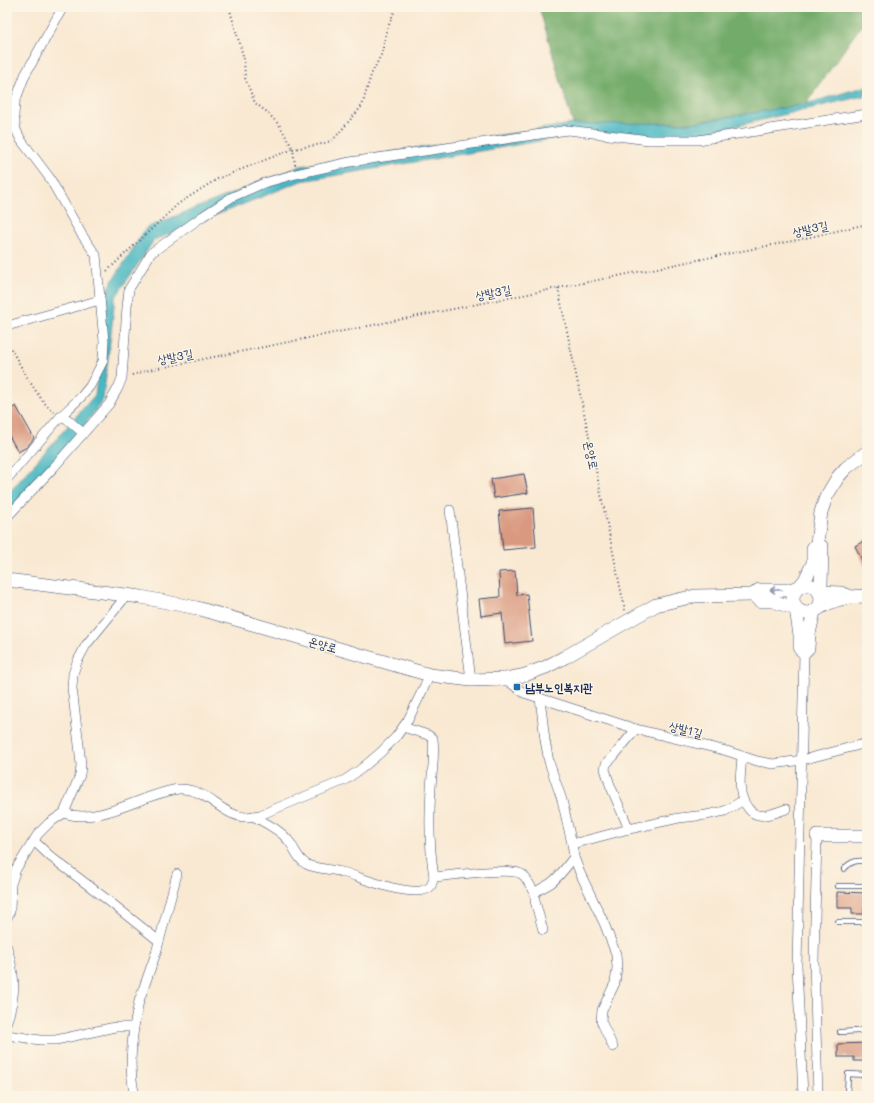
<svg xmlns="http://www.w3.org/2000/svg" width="874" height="1103" font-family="Mali,'Poor Story',sans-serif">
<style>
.forest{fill:#73ac6b;stroke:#476e64}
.water{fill:#4ab8c2;stroke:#327490}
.building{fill:#d9987f}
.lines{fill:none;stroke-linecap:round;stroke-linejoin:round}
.lane-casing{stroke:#3c4b70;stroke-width:6}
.street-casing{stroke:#3c4b70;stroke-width:10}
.secondary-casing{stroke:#3c4b70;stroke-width:14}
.path{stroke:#3c4b70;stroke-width:2;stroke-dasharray:1 3;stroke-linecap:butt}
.lane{stroke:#fff;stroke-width:4.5}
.street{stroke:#fff;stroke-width:9}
.secondary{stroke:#fff;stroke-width:13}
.oneway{stroke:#8d97ae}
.poi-dot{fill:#1f6fb2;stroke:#fcf5e5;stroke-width:1.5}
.labels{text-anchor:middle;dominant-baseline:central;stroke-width:3;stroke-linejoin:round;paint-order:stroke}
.street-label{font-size:12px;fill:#1b2f5e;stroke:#fcf5e5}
.poi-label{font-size:12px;font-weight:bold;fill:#1b2f5e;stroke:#fcf5e5;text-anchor:start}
</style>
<rect width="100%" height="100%" fill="#fcf5e5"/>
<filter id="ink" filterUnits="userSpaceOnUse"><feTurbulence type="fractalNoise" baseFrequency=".025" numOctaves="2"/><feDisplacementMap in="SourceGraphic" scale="8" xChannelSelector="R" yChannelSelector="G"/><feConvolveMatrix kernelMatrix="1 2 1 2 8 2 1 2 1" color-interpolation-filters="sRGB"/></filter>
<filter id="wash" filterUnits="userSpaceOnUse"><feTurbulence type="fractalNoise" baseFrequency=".012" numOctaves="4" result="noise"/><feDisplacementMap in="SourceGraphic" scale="16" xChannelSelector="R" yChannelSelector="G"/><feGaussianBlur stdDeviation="0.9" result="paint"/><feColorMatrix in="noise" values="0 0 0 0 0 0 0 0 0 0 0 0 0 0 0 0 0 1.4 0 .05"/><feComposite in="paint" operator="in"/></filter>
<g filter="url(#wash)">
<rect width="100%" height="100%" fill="#f9e9d3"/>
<!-- forest -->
<polygon class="forest" points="539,7 867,7 867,17 806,104 693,123 573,124"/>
<!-- water -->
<polygon class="water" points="867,86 867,95 680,139 569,136 301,181 154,240 115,298 103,400 66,450 7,513 7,495 95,395 108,288 146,228 301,166 573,124 693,123 806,104"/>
<g id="blocks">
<!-- building -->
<g class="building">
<polygon points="16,406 34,438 27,447 18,452 7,432 7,411"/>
<polygon points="524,474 528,493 494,498 491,479"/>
<polygon points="533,508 536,547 503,550 499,511"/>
<polygon points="867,539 867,570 855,546"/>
<polygon points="515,571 517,595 527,594 532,641 505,644 502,613 481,616 479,599 500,597 499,572"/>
<polygon points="837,892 867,893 867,908 864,908 864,914 852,914 852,908 837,908"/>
<polygon points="867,1043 867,1061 854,1061 854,1057 838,1057 838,1044"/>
</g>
</g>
</g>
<g filter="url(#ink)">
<use href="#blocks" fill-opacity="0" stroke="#3c4b70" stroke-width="1"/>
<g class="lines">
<!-- lane casing -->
<g class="lane-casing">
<g id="lane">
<path d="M844,869C851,861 857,860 867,861"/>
<polyline points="838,886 867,886"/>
<polyline points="838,922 867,922"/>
<polyline points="840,1032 858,1031 867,1028"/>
<polyline points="847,1096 848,1074 867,1075"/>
</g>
</g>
<!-- street casing -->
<g class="street-casing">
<g id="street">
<polyline points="7,326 100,300"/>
<polyline points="61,416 67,419 83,433"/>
<polyline points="7,479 61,416 81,397 90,386 103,361 104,341 96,255 82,235 49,177 21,140 16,130 14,116 15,102 25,75 63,7"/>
<polyline points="450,510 471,680"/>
<polyline points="7,517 54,467 109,404 118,388 122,378 127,307 129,289 151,253 203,216 232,197 264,183 296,174 350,162 568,130 649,140 698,140 867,114"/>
<polyline points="505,679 524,693 636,729 727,751 757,761 773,764 802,760 867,743"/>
<polyline points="540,698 545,740 549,762 562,800 572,844 629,829 679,818 706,815 725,811 742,801"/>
<path d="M403,727L428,735L433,739C435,755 432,772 431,788C429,819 429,847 434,877"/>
<path d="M742,756C741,774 736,793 748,808C750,811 754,814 758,815C766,817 778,812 786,809"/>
<path d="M64,813C92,823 126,805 152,796C161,793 170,790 179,789C207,788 220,815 245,817C250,817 255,816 260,815L345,780L361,769L380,753L396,737L408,720L430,675"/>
<path d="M253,816C265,823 279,829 288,840C295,848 297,859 306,864C314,869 332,869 342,872C359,876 417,902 431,886C432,883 433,880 434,877C450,876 513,866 523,875C528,880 531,888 535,893"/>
<polyline points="629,829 610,785 605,769 606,764 614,756 636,729"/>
<polyline points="817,836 814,961 818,1096"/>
<polyline points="34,841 51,857 105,898 159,941"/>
<polyline points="572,844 574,857 580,873 604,923 616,954 617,968 615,983 602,1010 601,1021 613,1047"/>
<polyline points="7,918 10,911 11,884 16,869 38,834 49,823 64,813 80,775 81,765 79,745 72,688 73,674 77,662 86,645 127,595"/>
<path d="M543,930L535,901V893C540,888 545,887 551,883C560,876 567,866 574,857"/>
<path d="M7,947C15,976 17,992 7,1021"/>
<polyline points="134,1027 139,1001 156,953 177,874"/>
<path d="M7,1035L40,1040H56L115,1027H134C131,1051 129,1072 135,1096"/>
<polyline points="803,1096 797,965 804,652"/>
</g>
</g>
<!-- secondary casing -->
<g class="secondary-casing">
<g id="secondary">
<polyline points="817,543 822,547 821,585 819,592 841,593 849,596"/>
<polyline points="7,580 141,597 197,608 430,675 471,680 505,679 525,675 546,667 565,657 656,605 695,596 753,595"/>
<circle cx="807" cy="599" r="14"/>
<polyline points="753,595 759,590 789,590 799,587 805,580 813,563 813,548 817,543 821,512 826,497 838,477 846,468 867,452"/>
<polyline points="753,595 760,601 773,601 796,609 800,635 800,649 804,652 808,648 809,634 814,611"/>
<path d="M818,609C833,599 850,596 867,596"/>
<polyline points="817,836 867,836"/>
</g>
</g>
<!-- path -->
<g class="path">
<polyline points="295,165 293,149 322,144 333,140 362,106 371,75 382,53 386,32 396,7"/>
<polyline points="107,271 178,204 217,179 293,149 280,126 267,112 255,103 245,78 244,59 229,7"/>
<polyline points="558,288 625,610"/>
<path d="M7,342C16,357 40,404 54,412"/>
<polyline points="132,375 149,370 797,240 867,224"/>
</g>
<!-- lane -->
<use href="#lane" class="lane"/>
<!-- street -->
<use href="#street" class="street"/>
<!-- secondary -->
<use href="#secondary" class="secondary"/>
</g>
<!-- one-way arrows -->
<defs><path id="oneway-shaft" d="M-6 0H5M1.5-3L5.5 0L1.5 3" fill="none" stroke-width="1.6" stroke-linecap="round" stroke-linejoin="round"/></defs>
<use class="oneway" href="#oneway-shaft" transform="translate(776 590) rotate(180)"/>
</g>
<!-- markers -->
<rect class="poi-dot" x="513" y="683" width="8" height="8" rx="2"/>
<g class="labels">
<!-- street labels -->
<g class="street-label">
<text transform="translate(810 228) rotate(-12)">상발3길</text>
<text transform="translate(493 292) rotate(-11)">상발3길</text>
<text transform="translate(175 356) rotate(-11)">상발3길</text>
<text transform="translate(592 455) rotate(78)">온양로</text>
<text transform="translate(323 644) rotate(16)">온양로</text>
<text transform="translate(686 729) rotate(14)">상발1길</text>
</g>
<!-- poi labels -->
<g class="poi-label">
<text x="525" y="687">남부노인복지관</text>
</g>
</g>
<!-- margin -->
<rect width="874" height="1103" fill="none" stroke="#fcf5e5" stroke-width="24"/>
</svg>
